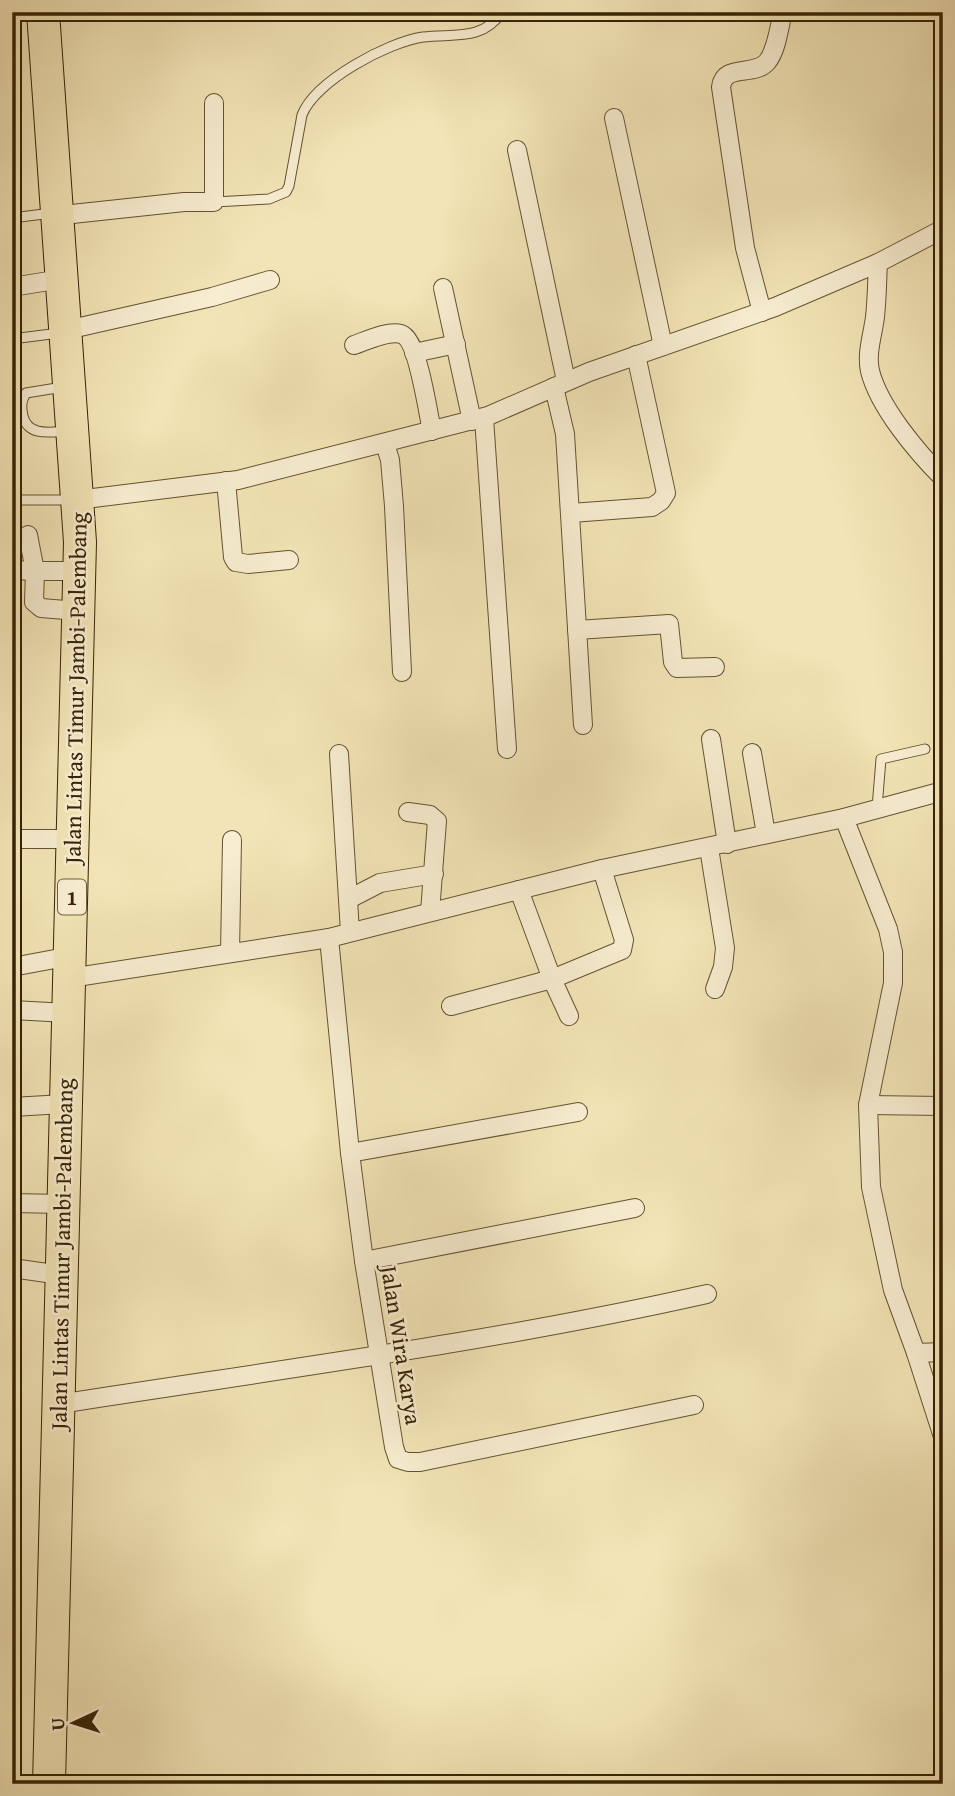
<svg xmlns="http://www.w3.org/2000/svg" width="955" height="1796" font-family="'Gentium Book Plus',serif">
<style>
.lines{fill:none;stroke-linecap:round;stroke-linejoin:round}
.lane-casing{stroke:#665231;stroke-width:11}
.street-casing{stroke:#665231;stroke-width:20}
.highway-casing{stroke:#372205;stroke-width:34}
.lane{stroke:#f7edd0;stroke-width:9}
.street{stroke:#f7edd0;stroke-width:18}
.highway{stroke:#f2e4b6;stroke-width:32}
.labels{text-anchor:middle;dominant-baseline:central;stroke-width:5;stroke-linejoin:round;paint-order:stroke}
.shield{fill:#f7edd0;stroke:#715f42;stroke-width:2}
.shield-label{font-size:21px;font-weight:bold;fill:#372205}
.street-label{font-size:23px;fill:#372205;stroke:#f7edd0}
</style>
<rect width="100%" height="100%" fill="#f2e4b6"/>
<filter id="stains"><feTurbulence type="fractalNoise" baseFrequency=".00286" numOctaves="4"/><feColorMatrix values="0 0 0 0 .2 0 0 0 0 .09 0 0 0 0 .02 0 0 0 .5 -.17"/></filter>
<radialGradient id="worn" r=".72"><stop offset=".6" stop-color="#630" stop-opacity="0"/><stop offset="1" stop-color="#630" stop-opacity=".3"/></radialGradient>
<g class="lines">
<!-- lane casing -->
<g class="lane-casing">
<g id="lane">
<path d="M214,202L269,199L286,192L289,186L302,115C315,81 388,42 423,37C452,33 482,42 502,12"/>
<polyline points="12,218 52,213"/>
<polyline points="12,339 59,333"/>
<path d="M63,387L26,393C21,401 21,407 23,416C28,437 51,432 68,431"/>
<polyline points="17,500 71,500"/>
<polyline points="877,808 881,759 925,749"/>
</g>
</g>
<!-- street casing -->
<g class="street-casing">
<g id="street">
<polyline points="614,118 663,346"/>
<polyline points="517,150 566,381"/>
<polyline points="72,214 184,202 214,202 214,103"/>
<path d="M878,263C877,281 877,299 875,317C873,334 866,353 870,371C879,407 917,452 943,478"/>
<polyline points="12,287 61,279"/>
<polyline points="443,288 472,421"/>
<path d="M762,312L745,248L721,87C724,63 754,77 767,62C777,50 779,27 783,12"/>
<polyline points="80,327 212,297 270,280"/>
<path d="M354,345C366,341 388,330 401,334C418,339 428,414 432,431"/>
<polyline points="414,353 456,344"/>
<polyline points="554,387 565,434 583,725"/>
<polyline points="484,418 507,749"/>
<polyline points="385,444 390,460 394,506 402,672"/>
<polyline points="226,481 233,557 236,562 248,564 289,560"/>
<polyline points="77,500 238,480 488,416 589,372 775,307 878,263 943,229"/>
<polyline points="571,513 652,507 661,501 666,493 636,355"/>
<polyline points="12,570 35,571 28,535"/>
<polyline points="78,611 41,608 34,602 35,571 79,571"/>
<polyline points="577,630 669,624 673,662 677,668 715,667"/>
<polyline points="711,739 727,844"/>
<polyline points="752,753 766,834"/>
<polyline points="339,754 350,932"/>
<polyline points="408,812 430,815 437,821 430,912"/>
<polyline points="844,818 888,929 893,952 893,983 868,1105 871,1187 893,1290 916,1353 943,1352"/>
<polyline points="12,839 73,839"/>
<polyline points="709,848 725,948 723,967 715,989"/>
<polyline points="519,890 552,979 569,1016"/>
<polyline points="349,899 380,883 434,874"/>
<polyline points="329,938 350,1153 364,1261 394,1447 398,1459 408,1462 420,1462 694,1405"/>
<polyline points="230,953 232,840"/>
<polyline points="12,967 71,956"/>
<polyline points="70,978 329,938 602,869 844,818 943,791"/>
<polyline points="451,1006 552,979 622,950 624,940 602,869"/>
<polyline points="12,1010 68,1013"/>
<polyline points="868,1105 943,1106"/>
<polyline points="12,1107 64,1104"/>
<polyline points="350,1153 578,1112"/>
<polyline points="12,1203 62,1204"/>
<polyline points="364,1261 635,1208"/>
<polyline points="12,1268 61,1275"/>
<polyline points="916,1353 943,1437"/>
<path d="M72,1402C284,1369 498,1341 707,1294"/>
</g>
</g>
<!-- highway casing -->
<g class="highway-casing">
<polyline id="highway" points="43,12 80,542 49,1784"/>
</g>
<!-- lane -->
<use href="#lane" class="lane"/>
<!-- street -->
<use href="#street" class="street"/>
<!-- highway -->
<use href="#highway" class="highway"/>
</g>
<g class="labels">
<!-- shield labels -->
<rect class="shield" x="58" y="879.5" width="28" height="35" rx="5"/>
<g class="shield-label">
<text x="72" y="897">1</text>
</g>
<!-- street labels -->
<g class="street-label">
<text transform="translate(75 688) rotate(-89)">Jalan Lintas Timur Jambi-Palembang</text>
<text transform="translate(61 1254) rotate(-89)">Jalan Lintas Timur Jambi-Palembang</text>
<text transform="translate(402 1345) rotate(81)">Jalan Wira Karya</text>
</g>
</g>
<!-- margin -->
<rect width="955" height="1796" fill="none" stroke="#f2e4b6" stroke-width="42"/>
<rect x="14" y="14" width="927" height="1768" fill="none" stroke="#372205" stroke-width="3.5"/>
<rect x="21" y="21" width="913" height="1754" fill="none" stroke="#372205" stroke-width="2"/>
<!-- north arrow -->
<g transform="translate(74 1723) rotate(266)" stroke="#f7edd0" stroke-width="5" paint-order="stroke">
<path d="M0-5L12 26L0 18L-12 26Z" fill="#372205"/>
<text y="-10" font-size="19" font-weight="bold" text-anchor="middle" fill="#372205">U</text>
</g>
<rect width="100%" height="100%" filter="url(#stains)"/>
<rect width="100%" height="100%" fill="url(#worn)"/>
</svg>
